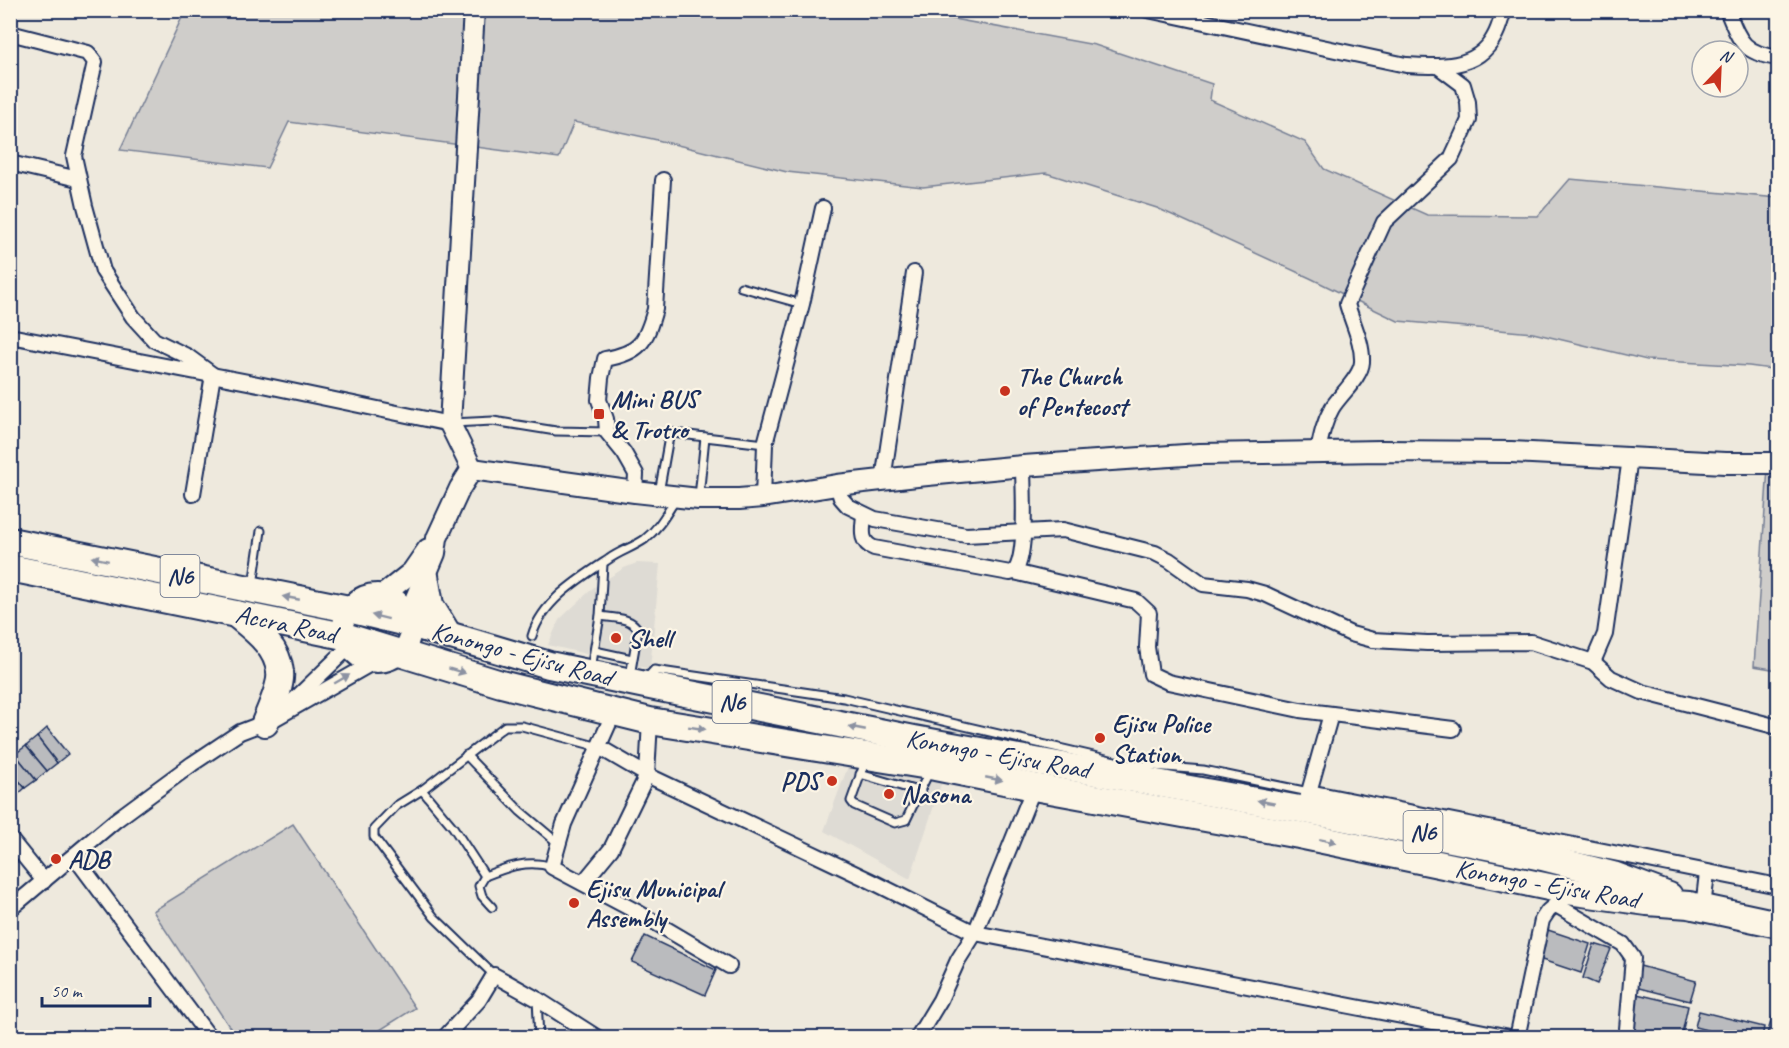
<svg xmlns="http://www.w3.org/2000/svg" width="1789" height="1048" font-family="Caveat,sans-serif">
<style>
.built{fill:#dedbd4}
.green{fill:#cfcdca;stroke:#757e94;stroke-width:1.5}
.building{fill:#babbbe;stroke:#1b2f5e;stroke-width:1.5}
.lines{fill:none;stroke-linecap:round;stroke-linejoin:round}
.lane-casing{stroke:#1b2f5e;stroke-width:11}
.street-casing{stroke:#1b2f5e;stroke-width:18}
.secondary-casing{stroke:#1b2f5e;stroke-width:24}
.highway-casing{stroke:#1b2f5e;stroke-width:30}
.lane{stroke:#fcf5e5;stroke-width:7}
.street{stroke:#fcf5e5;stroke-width:14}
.secondary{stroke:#fcf5e5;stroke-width:20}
.highway{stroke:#fcf5e5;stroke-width:26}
.oneway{fill:#8c92a2}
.poi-dot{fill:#c8321e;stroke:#fcf5e5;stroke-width:2}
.labels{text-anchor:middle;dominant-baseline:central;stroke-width:4.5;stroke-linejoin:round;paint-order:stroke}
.shield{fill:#fcf5e5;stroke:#5e6a86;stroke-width:1.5}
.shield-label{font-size:24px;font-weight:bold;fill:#1b2f5e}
.poi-label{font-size:26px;font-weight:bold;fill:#1b2f5e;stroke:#fcf5e5;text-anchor:start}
.street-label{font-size:26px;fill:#1b2f5e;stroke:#fcf5e5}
</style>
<rect width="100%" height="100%" fill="#eee9dd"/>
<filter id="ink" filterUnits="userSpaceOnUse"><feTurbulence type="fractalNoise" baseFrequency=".0167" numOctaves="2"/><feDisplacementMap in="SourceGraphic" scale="12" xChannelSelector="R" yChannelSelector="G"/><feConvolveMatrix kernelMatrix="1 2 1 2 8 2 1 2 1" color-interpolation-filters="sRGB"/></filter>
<g filter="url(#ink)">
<!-- built -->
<g class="built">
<polygon points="637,563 660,564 650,669 548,645 559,620 593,588 624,568"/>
<polygon points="850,761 943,778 910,879 824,831"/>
</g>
<!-- green -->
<g class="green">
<polygon points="185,11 910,11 1095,45 1212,84 1210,100 1305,142 1324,169 1427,215 1538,216 1570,179 1778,198 1778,370 1749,366 1647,360 1533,333 1398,321 1310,278 1157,208 1046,173 923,187 787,172 653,139 574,122 559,158 289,122 267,168 120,150"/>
<polygon points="1778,467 1778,670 1754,666 1768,468"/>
<polygon points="293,824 415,1008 369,1037 236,1037 153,911"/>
</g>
<!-- building -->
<g class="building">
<polygon points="47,728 68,754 57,763 37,737"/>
<polygon points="37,737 57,763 47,771 26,746"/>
<polygon points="26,746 47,771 36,780 15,754"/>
<polygon points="15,754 36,780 25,788 10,770 10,758"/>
<polygon points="10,770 25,788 15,797 10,792"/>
<polygon points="1545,929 1590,944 1581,973 1536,958"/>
<polygon points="645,936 716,970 705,995 632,962"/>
<polygon points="1594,944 1611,949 1597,984 1583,978"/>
<polygon points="1640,966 1696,981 1690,1001 1635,987"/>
<polygon points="1637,994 1688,1006 1681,1038 1666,1038 1629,1029"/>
<polygon points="1776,1006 1778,1007 1778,1038 1768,1038 1766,1037"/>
<polygon points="1699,1011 1764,1027 1762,1038 1738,1038 1695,1027"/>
</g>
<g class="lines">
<!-- lane casing -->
<g class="lane-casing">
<g id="lane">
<polyline points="741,287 802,304"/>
<polyline points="452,423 493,421 556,431 607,432"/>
<polyline points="659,493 669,437 673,433 705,437"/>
<polyline points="699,497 705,437 765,444"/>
<polyline points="253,585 261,531"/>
<path d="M600,616C613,618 632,617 638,630L630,676"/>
<path d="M532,636C542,601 580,578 609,559C620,551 634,547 645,539C660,527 666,514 676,499"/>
<polyline points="595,651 632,659"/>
<polyline points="591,669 600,616 603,564"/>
<polyline points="645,680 654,670 844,698 1128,764 1127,772"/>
<polyline points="466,755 520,811 558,843"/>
<polyline points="865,762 851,801 854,805 895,823 906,820 929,772"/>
<polyline points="1128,764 1203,770 1309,792"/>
<polyline points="860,774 921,792"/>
<polyline points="422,790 453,827 485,876"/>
<path d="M492,907L482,896L479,886L485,876C507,867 529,859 552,867"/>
<polyline points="494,975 434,917 374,837 374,829 396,806 422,790 505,726 522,726 599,747"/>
<polyline points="537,999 539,1038"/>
</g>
</g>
<!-- street casing -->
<g class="street-casing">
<g id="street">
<path d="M1148,10L1406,65C1437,67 1477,70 1494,37C1499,29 1501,19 1504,10"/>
<path d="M1727,10C1740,42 1743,53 1778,58"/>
<polyline points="10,33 88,53 95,62 74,156 85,206 103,271 133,317 154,340 187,356 213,375 193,494"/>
<polyline points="10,163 78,179"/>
<polyline points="10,336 263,385 450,424"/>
<path d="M1318,452C1321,436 1324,422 1332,408C1340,395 1361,377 1362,362C1363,343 1352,322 1347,304L1384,222L1451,159L1469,120L1468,102L1463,85L1439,67"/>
<polyline points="883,480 914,273"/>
<polyline points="837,485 841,498 848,506 875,519 966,535 1063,530 1155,553 1169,560 1203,584 1247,589 1265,594 1351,634 1373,640 1427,643 1531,642 1593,662 1611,678 1642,692 1778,727"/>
<path d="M635,492L636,474L624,453L607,432L606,419L599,400L601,378L605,359C640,353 646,342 655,309L663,180"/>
<polyline points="763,497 765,444 802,304 823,208"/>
<path d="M864,515C863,529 859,542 874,548L1010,573L1014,572L1136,601L1149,613L1147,647L1151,674L1168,682L1300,710L1453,729"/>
<path d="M1014,572C1028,557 1023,488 1023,466"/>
<polyline points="1593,662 1605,634 1630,458"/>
<polyline points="291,703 349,647"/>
<polyline points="614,712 564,824 552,867 639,913 729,966"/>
<polyline points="599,747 647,775 871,881 975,933 1515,1038"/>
<polyline points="1309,792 1778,886"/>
<polyline points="1307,799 1331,714"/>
<polyline points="10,839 44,881"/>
<polyline points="74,856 210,1038"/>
<polyline points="583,883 611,849 647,775 650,721"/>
<polyline points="1556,905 1623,944 1633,958 1627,1029 1628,1038"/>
<polyline points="1703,908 1707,873"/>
<polyline points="10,909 116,820 192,764 240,732 274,719 374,662"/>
<polyline points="444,1038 479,1000 494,975 537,999 598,1038"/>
<polyline points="917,1038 940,1000 958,960 975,933 1034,787"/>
<polyline points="1517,1038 1542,920 1548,911 1561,900"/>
</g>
</g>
<!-- secondary casing -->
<g class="secondary-casing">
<g id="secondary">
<polyline points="472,469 450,424 474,10"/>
<circle cx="377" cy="628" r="34"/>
<polyline points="383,595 412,572 428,549"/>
<polyline points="410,618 416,598 435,553 437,538 460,488 472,469 635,492 699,499 739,499 763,497 837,485 917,476 1023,466 1200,454 1382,451 1511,452 1725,463 1778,463"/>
</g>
</g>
<!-- highway casing -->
<g class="highway-casing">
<g id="highway">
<polyline points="10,541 349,609 411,624 549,665 655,687 914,739 1305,810 1542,857 1613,875 1669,896"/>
<polyline points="10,568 344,636 501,684 650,721 935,767 1034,787 1299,835 1568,891 1647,902 1689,905 1778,924"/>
<polyline points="425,576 430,605 449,636"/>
<path d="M238,616C255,630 278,647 280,672C282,685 270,710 265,723"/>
</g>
</g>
<!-- lane -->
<use href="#lane" class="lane"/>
<!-- street -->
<use href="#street" class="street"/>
<!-- secondary -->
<use href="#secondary" class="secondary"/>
<!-- highway -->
<use href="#highway" class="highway"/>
</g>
<!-- one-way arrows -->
<defs><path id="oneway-solid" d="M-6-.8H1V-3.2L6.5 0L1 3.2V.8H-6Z" transform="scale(1.5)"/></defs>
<g class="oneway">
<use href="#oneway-solid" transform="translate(100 559) rotate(-168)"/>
<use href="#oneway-solid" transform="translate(291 598) rotate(-169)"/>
<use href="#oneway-solid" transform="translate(380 617) rotate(-166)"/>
<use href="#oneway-solid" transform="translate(457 671) rotate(17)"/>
<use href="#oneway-solid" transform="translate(342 679) rotate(-30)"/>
<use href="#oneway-solid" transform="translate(697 728) rotate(9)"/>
<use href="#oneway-solid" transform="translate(857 728) rotate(-169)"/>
<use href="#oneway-solid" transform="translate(994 779) rotate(11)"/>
<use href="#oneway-solid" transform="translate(1266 802) rotate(-170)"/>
<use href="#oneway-solid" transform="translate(1328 841) rotate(12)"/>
</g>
</g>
<!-- markers -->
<g class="poi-dot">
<circle cx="1005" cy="391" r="6"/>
<rect x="593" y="408" width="12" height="12" rx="3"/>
<circle cx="616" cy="638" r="6"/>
<circle cx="1100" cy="738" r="6"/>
<circle cx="832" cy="781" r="6"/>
<circle cx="889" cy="794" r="6"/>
<circle cx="56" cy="859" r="6"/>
<circle cx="574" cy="903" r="6"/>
</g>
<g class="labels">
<!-- shield labels -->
<g class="shield">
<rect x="160.5" y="555" width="39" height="42" rx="4.5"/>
<rect x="712.5" y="681" width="39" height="42" rx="4.5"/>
<rect x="1403.5" y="811" width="39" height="42" rx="4.5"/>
</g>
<g class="shield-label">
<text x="180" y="576">N6</text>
<text x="732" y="702">N6</text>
<text x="1423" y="832">N6</text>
</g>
<!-- poi labels -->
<g class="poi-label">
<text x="1017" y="376">The Church<tspan x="1017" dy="30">of Pentecost</tspan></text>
<text x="611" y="399">Mini BUS<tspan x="611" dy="30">&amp; Trotro</tspan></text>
<text x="628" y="638">Shell</text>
<text x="1112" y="723">Ejisu Police<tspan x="1112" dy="30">Station</tspan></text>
<text x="820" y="781" text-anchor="end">PDS</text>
<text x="901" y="794">Nasona</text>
<text x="68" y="859">ADB</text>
<text x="586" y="888">Ejisu Municipal<tspan x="586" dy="30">Assembly</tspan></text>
</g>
<!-- street labels -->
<g class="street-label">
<text transform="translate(286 624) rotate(12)">Accra Road</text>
<text transform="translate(522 654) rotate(15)">Konongo - Ejisu Road</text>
<text transform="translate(998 754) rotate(10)">Konongo - Ejisu Road</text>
<text transform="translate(1547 884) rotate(10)">Konongo - Ejisu Road</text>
</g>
</g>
<!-- margin -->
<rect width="1789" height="1048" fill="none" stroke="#fcf5e5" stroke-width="36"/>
<rect x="18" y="18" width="1753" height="1012" fill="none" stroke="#1b2f5e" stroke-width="2" filter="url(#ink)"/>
<!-- north arrow -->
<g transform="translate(1720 69) rotate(23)"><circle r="28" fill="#fcf5e5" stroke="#a2a6af" stroke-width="1.5"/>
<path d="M0-4.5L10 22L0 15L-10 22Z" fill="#c8321e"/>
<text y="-9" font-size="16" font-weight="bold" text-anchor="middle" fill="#1b2f5e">N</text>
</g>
<!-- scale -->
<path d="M42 997v9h108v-9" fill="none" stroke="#1b2f5e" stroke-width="3"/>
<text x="51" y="997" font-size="18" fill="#1b2f5e" stroke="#fcf5e5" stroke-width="4.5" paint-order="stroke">50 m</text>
</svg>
